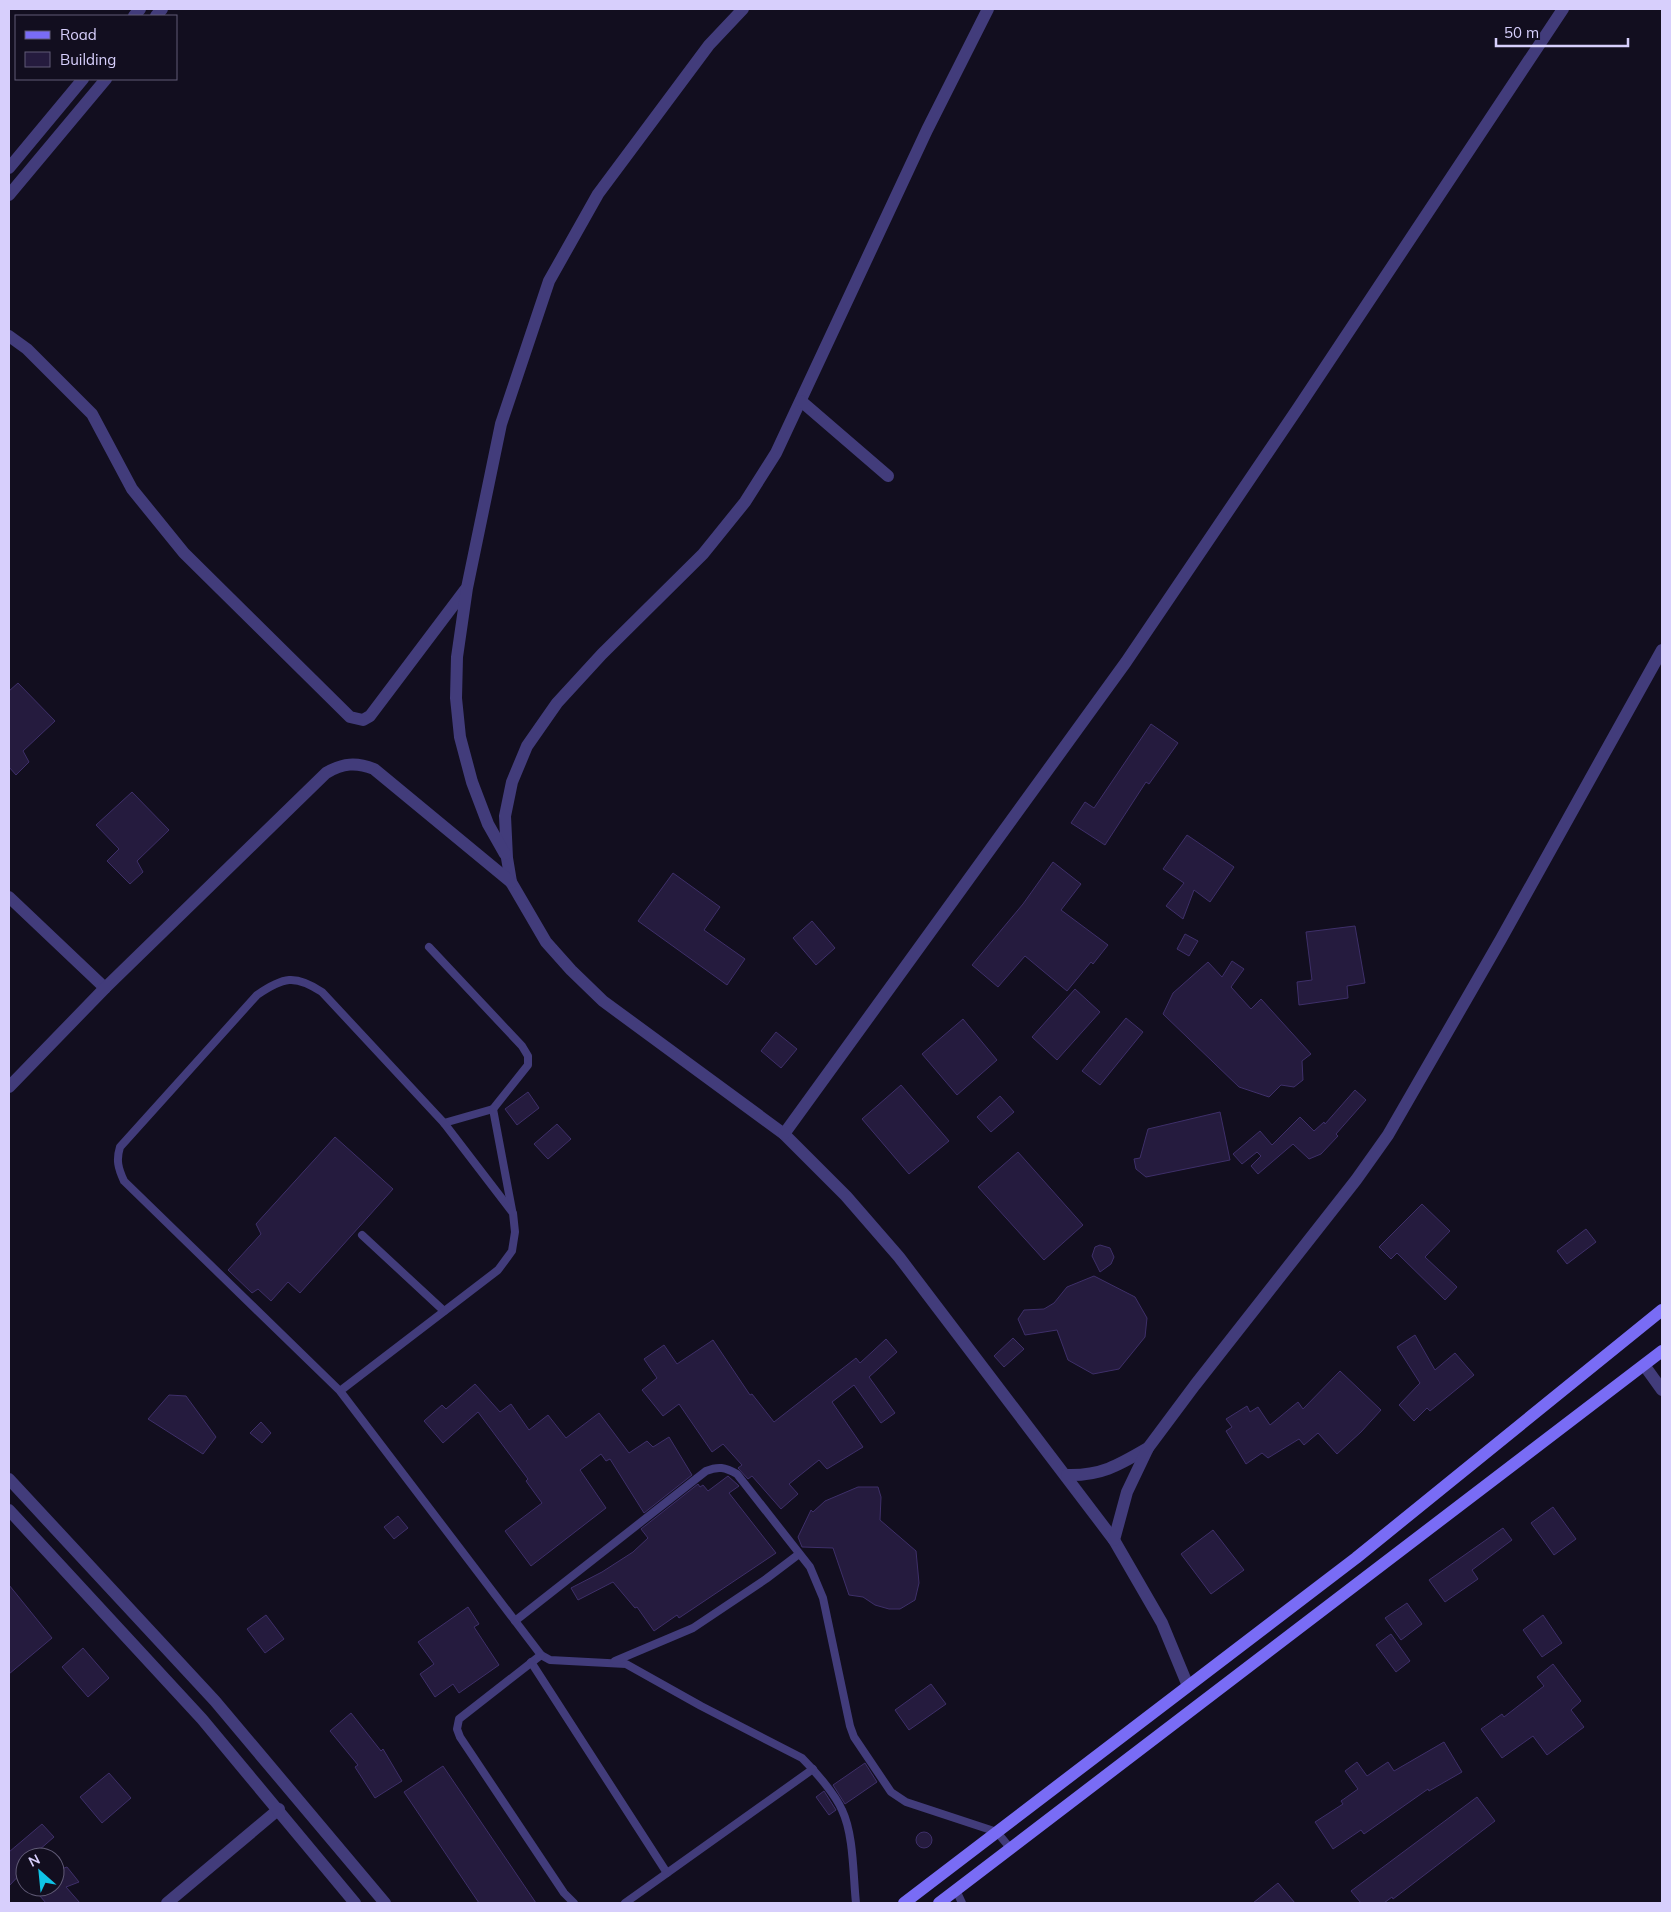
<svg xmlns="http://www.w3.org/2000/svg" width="1671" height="1912" font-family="Mulish,sans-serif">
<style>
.building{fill:#251b3e;stroke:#3e2f69}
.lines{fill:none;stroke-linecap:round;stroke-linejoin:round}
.service{stroke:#423c7b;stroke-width:8}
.minor{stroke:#423c7b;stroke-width:12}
.tertiary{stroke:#423c7b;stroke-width:12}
.secondary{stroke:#796cf5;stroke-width:12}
</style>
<rect width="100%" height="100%" fill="#120e1f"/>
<!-- building -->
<g class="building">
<polygon points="18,683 55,721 23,751 29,762 16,775 9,767 9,691"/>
<polygon points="1151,724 1178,743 1149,784 1146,782 1105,845 1071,823 1085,802 1094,808"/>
<polygon points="132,792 169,830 137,861 143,872 130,884 107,861 119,849 96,825"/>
<polygon points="1187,835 1234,867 1210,902 1194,890 1183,919 1166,906 1184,883 1163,869"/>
<polygon points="1053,862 1081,884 1061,910 1108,945 1093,964 1091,962 1067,991 1025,956 998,987 972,965 1023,904"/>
<polygon points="673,873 720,907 704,930 745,959 727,985 638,921"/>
<polygon points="812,921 835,948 816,965 793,938"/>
<polygon points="1355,926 1365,983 1347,986 1348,998 1299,1005 1297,982 1312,980 1306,932"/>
<polygon points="1185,934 1198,941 1189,956 1177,949"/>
<polygon points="1232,961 1244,969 1231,987 1251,1009 1261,999 1311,1054 1302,1061 1303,1080 1294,1087 1281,1085 1269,1097 1239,1087 1163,1014 1173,993 1208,962 1222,977"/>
<polygon points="1075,989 1100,1012 1057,1060 1032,1037"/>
<polygon points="1126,1018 1143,1032 1100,1085 1082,1071"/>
<polygon points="963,1019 997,1060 957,1095 922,1054"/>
<polygon points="776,1032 797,1049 781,1068 761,1051"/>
<polygon points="901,1085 949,1141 909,1174 862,1119"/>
<polygon points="1355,1090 1366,1100 1336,1134 1338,1136 1321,1154 1309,1159 1293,1144 1258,1174 1251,1166 1261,1156 1257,1152 1242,1164 1233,1154 1260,1131 1272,1145 1300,1117 1314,1131 1324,1122 1325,1124"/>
<polygon points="528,1092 539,1108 517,1125 505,1109"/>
<polygon points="1000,1096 1014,1112 991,1132 977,1117"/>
<polygon points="1220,1112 1230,1160 1146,1177 1136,1169 1134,1159 1140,1158 1148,1129"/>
<polygon points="557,1124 571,1139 548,1159 534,1144"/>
<polygon points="335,1137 393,1189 300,1293 288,1282 271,1301 258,1289 252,1293 228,1270 261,1234 256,1224"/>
<polygon points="1018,1152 1083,1225 1044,1260 978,1187"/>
<polygon points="1422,1204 1450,1231 1425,1257 1457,1287 1445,1300 1397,1253 1391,1259 1379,1247"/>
<polygon points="1586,1229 1596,1242 1567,1264 1557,1251"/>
<polygon points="1100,1245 1110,1248 1114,1257 1111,1264 1100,1272 1092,1256 1095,1247"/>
<polygon points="1094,1276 1135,1297 1147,1318 1145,1337 1119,1369 1093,1374 1068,1360 1057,1330 1025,1335 1018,1319 1024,1310 1044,1309 1054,1303 1067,1287"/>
<polygon points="1415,1335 1435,1370 1455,1353 1474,1375 1430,1411 1427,1408 1414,1421 1399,1405 1420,1383 1397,1347"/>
<polygon points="1013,1338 1024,1349 1004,1367 994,1356"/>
<polygon points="886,1339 897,1352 869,1377 895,1413 881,1423 854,1385 832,1402 863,1447 827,1469 819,1460 789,1484 798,1494 781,1509 752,1476 748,1479 738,1468 742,1465 723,1444 712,1452 679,1404 663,1416 642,1390 657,1378 644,1359 664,1345 677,1364 713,1340 750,1395 752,1394 774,1422 856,1358 860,1363"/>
<polygon points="1340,1371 1381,1410 1361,1432 1337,1454 1318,1433 1304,1445 1299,1439 1268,1458 1262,1453 1246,1464 1226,1431 1232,1427 1226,1419 1247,1406 1250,1412 1258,1407 1270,1425 1298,1402 1303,1409"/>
<polygon points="475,1384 500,1412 511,1404 529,1430 548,1415 566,1438 599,1413 629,1453 647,1441 653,1447 669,1437 692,1475 644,1513 610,1459 606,1461 601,1454 580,1470 606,1508 531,1566 505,1531 542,1503 526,1481 528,1479 478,1412 443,1443 424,1421 442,1405 446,1409"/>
<polygon points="169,1395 186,1396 216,1437 203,1454 148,1419"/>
<polygon points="261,1422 271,1433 262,1443 250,1433"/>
<polygon points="728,1476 739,1486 729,1493 776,1553 679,1618 677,1615 654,1631 637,1607 635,1608 613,1582 578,1600 571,1588 602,1572 633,1552 648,1538 641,1529 698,1484 700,1487 703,1485 708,1491"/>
<polygon points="858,1487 878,1487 881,1497 880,1520 916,1551 919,1583 915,1600 900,1609 889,1609 875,1605 863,1597 849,1595 833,1548 802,1547 798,1537 811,1510 813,1512 825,1501"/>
<polygon points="1553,1507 1576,1539 1554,1555 1531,1523"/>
<polygon points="398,1516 408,1528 394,1539 384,1527"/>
<polygon points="1503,1528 1512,1540 1472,1570 1478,1579 1445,1602 1429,1580"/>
<polygon points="1213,1530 1244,1570 1211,1594 1181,1554"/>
<polygon points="9,1585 52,1638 9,1674"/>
<polygon points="1407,1603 1422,1624 1401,1640 1385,1618"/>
<polygon points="468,1607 479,1624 474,1627 499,1665 459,1693 453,1684 435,1697 420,1674 434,1664 418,1642"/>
<polygon points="266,1615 284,1639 265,1653 247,1629"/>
<polygon points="1543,1615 1562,1643 1542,1657 1523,1630"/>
<polygon points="1391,1634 1410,1661 1396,1672 1376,1645"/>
<polygon points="83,1648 109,1678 88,1697 62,1667"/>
<polygon points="1553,1664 1581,1701 1571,1710 1584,1727 1547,1755 1533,1736 1502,1758 1481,1729 1502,1714 1504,1717 1544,1686 1537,1677"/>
<polygon points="931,1684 946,1704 909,1730 895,1710"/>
<polygon points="351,1713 381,1751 383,1749 402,1781 375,1798 355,1767 358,1765 330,1731"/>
<polygon points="1444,1742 1462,1772 1429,1791 1428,1789 1364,1834 1361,1830 1333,1849 1315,1822 1343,1804 1341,1801 1358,1789 1345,1771 1357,1762 1367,1776 1388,1762 1394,1771"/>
<polygon points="865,1763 877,1782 845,1804 833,1785"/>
<polygon points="443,1766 536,1903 479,1903 404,1792"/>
<polygon points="109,1773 131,1798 102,1823 80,1797"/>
<polygon points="824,1791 836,1810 829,1815 816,1797"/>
<polygon points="1477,1797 1495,1821 1393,1899 1392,1897 1384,1903 1361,1903 1351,1891"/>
<polygon points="42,1824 54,1837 31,1857 25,1857 25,1869 9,1886 9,1852"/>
<circle cx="924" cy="1840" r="8"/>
<polygon points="67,1867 79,1882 66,1887 80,1903 46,1903 32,1887 55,1887 55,1871"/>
<polygon points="1278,1883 1295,1903 1253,1903"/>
</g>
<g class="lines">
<!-- service -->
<g class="service">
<polyline points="429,947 522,1046 528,1056 528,1065 493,1109 444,1123"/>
<polyline points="493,1109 512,1210"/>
<polyline points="362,1235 444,1311"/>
<path d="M340,1391L498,1270L512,1251L515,1232L513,1213L444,1123L322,992C295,974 283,977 257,995L120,1147C116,1160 118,1168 124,1181L340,1391L541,1655L550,1660L626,1664L701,1706L802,1758C815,1771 835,1794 842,1810C854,1835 853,1876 856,1903"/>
<path d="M515,1621L706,1471C718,1466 725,1467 737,1474L810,1567L823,1598L850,1726L854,1737L891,1792L906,1802L997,1832L1010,1848"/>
<polyline points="541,1655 459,1719 457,1729 460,1737 564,1893 574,1903"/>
<polyline points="615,1661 693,1628 766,1579 799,1554"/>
<polyline points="531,1662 667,1873"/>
<polyline points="956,1890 962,1903"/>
<polyline points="625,1903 813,1769"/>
</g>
<!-- minor -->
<g class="minor">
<polyline points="988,9 927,130 776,453 745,502 703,554 602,654 557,703 527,746 512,782 505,816 507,858 511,882 546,942 571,970 603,1001 784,1134 846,1196 899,1257 1114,1540 1162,1623 1188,1686"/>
<polyline points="9,336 27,349 92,414 132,489 184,553 350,717 363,720 370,716 465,590"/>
<polyline points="801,401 888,476"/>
<polyline points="505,854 488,824 472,782 460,737 456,698 457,657 467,588 501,424 549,281 598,194 709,45 743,9"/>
<polyline points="9,897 105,988"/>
<path d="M9,1087L105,988L326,773C343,763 356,762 374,769L511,882"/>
<polyline points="784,1134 1126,662 1298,408 1563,9"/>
<polyline points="1644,1365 1662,1390"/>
<path d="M1067,1475C1101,1476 1119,1465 1148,1448"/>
<polyline points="1114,1540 1127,1492 1148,1448 1195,1385 1356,1180 1388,1135 1501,939 1662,650"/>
<polyline points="167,1903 279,1809"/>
</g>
<!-- tertiary -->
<g class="tertiary">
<polyline points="134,16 140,9"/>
<polyline points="156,16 162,9"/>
<polyline points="9,168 83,79"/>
<polyline points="9,195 106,79"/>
<polyline points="9,1479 215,1701 385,1903"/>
<polyline points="9,1510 202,1719 355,1903"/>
</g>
<!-- secondary -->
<g class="secondary">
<polyline points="904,1903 1356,1558 1662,1310"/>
<polyline points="939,1903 1662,1351"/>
</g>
</g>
<!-- border -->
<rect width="1671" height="1912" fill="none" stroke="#d7cffc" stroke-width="20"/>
<!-- legend -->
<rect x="15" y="15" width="162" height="65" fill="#120e1f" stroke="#615b77"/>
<rect x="25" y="31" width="25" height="8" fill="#796cf5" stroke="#615b77"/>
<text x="60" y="40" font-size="15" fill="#d7cffc">Road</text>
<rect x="25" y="52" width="25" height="15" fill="#251b3e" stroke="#615b77"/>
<text x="60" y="65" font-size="15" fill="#d7cffc">Building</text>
<!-- north arrow -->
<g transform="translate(40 1872) rotate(333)"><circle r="24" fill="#120e1f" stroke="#615b77"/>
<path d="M0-4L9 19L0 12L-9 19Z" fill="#0fc4e7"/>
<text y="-8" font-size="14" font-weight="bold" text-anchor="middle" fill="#d7cffc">N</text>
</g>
<!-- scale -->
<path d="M1496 38v8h132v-8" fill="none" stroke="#d7cffc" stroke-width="2.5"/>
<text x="1504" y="38" font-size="15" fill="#d7cffc" stroke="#120e1f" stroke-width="4" paint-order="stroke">50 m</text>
</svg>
